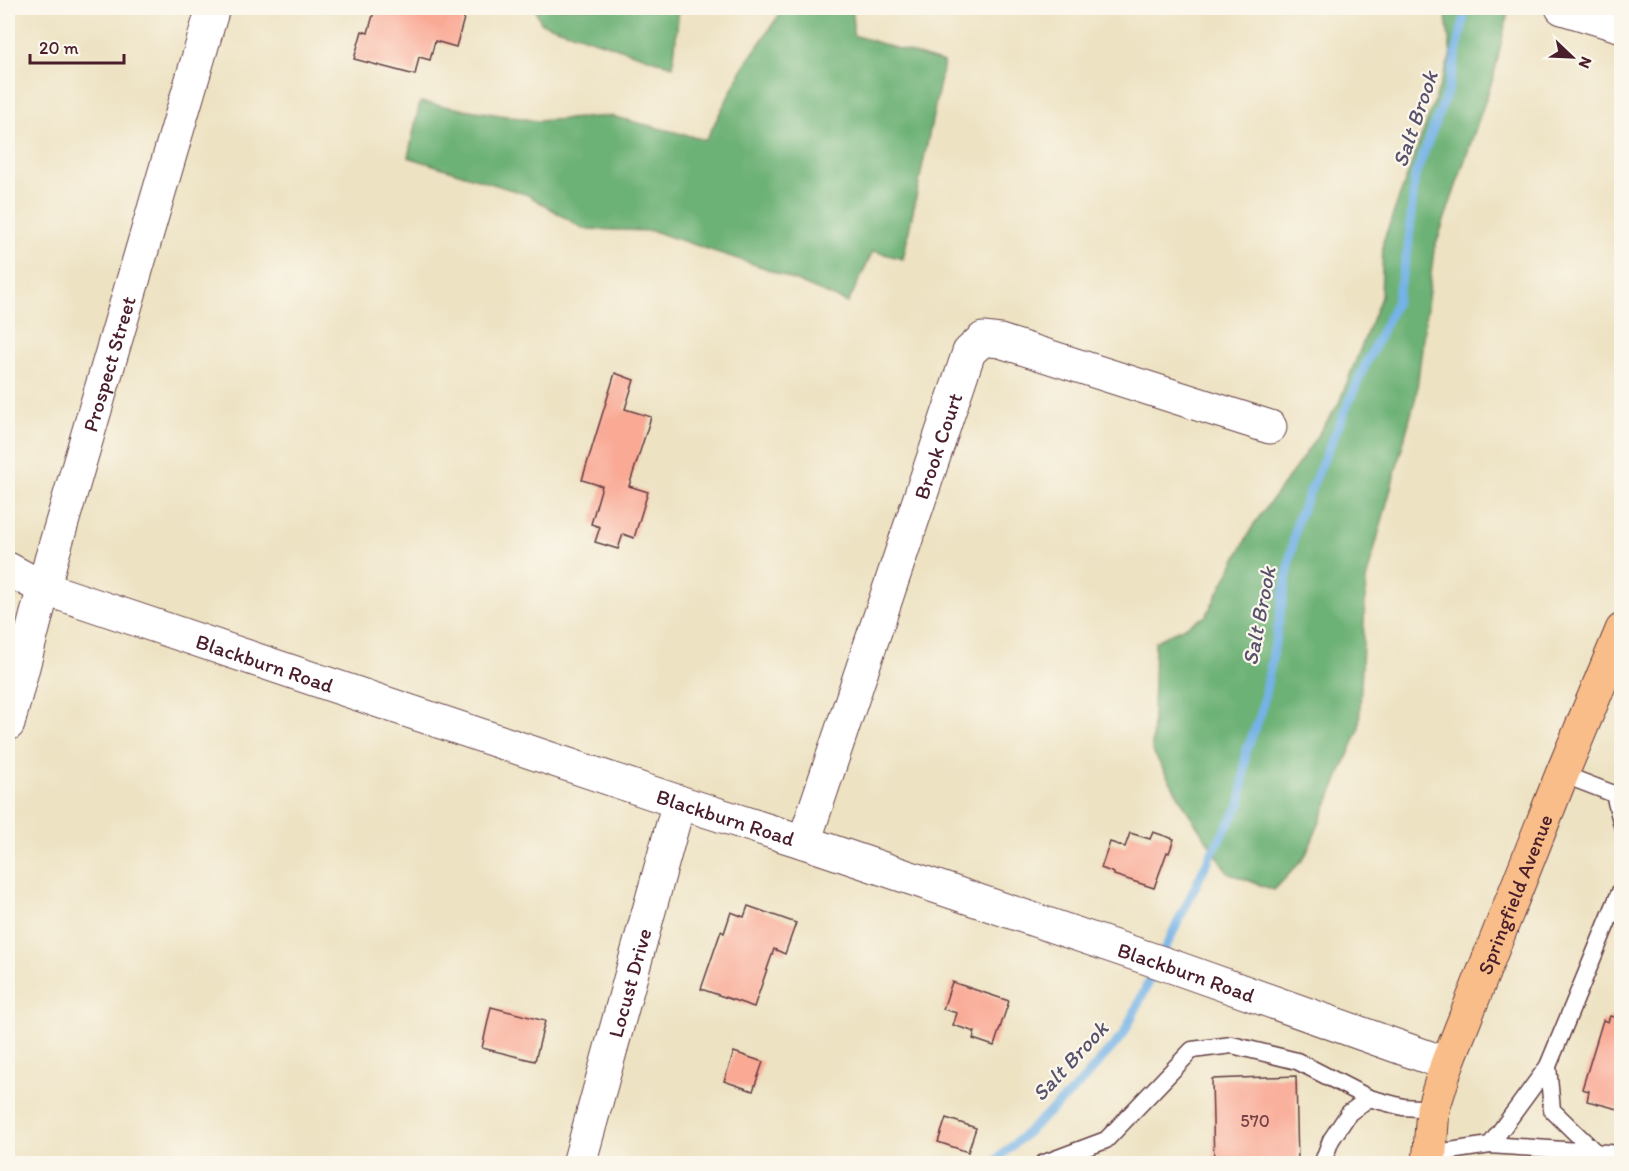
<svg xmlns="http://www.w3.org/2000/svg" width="1629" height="1171" font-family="Itim,sans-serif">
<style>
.forest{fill:#6cb175;stroke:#5b6850;stroke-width:1.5}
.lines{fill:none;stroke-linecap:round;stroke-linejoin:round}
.stream{stroke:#74b2e6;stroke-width:9}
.building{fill:#f9a994}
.lane-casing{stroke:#623c42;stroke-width:19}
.street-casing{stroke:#623c42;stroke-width:35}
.primary-casing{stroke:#623c42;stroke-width:35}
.lane{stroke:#fff;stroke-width:16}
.street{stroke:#fff;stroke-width:33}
.primary{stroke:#f8bd89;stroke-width:33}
.labels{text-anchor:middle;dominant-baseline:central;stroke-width:4.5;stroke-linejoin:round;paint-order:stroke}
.number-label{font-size:18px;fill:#764245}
.street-label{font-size:21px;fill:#4a1f2b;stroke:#fbf7ec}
.water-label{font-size:22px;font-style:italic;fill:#59526c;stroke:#fbf7ec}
</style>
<rect width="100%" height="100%" fill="#fbf7ec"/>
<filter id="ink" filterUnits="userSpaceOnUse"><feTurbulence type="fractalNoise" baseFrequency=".0167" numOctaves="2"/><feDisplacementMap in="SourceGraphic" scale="12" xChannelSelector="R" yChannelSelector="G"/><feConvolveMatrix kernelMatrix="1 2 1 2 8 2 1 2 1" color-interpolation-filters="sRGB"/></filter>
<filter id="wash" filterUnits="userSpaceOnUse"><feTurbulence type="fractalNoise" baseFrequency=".008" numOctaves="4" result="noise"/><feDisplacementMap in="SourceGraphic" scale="24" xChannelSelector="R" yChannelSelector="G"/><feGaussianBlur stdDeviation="1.35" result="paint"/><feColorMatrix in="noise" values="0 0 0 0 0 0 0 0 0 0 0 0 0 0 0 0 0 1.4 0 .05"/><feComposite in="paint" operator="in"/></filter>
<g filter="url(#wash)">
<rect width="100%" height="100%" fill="#ede2c2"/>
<!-- forest -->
<g class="forest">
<polygon points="535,8 679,8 673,66 541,23"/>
<polygon points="784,8 853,8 853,35 944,63 903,259 873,251 848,303 765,268 653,231 584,229 528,195 408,157 420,102 537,121 611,116 706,140 744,66"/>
<polygon points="1445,8 1509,8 1494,75 1434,250 1416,396 1366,580 1359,729 1305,857 1274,890 1228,873 1187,810 1152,750 1155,642 1206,616 1254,524 1299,463 1338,405 1381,297 1383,242 1451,55"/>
</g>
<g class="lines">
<!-- stream -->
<polyline class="stream" points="992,1164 1075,1089 1123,1035 1212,852 1241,803 1246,752 1261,713 1272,659 1297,521 1362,372 1396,302 1408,249 1415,176 1448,90 1464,19"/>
</g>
<g id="blocks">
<!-- building -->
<g class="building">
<polygon points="375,8 451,8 466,11 456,47 435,41 430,60 419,57 415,75 354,59 362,31 368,33"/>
<polygon points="615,373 634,380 625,409 651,417 629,486 648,492 634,538 623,534 618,549 595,542 600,527 591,524 602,486 582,480"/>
<polygon points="1153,832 1174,839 1169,853 1167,852 1154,888 1114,875 1114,873 1101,868 1110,842 1125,847 1130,833 1150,839"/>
<polygon points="748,906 796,923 785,954 774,949 754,1007 701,989 721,931 724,933 731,912 744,917"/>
<polygon points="952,982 1009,1001 994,1046 973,1039 975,1032 953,1025 957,1013 943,1009"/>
<polygon points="491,1007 545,1021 535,1061 482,1048"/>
<polygon points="1610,1016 1622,1019 1622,1110 1587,1101 1589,1091 1582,1089 1603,1020 1608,1022"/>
<polygon points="734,1052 763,1062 753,1091 724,1081"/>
<polygon points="1296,1076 1298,1164 1214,1164 1212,1079"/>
<polygon points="946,1118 976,1128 968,1152 938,1142"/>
</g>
</g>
</g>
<g filter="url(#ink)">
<use href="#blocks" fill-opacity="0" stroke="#623c42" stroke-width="1.5"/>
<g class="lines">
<!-- lane casing -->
<g class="lane-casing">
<g id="lane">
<polyline points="1562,774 1614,794 1622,795"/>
<polyline points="1614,794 1622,825"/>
<polyline points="1548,1066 1552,1110 1595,1152"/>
<polyline points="1490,1145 1622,1154"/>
<polyline points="1430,1154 1490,1145 1548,1066 1622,887"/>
<polyline points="1042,1164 1106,1140 1192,1050 1232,1045 1297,1061 1369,1098"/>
<polyline points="1322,1164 1331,1140 1349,1113 1369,1098 1403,1107 1433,1109"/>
</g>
</g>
<!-- street casing -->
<g class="street-casing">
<g id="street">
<polyline points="1562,8 1622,26"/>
<path id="s1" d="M8,569L43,588L679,802L804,842L1177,968L1447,1064"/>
<path id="s2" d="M8,724L51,560L213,8"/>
<path id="s3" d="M804,842L969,352L983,339L1000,341L1270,427"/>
<path id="s4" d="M579,1164L679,802"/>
</g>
</g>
<!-- primary casing -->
<g class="primary-casing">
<g id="primary">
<path id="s5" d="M1429,1164L1433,1109L1447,1064L1562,774L1622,630"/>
</g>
</g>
<!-- lane -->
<use href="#lane" class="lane"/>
<!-- street -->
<use href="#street" class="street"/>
<!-- primary -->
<use href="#primary" class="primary"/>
</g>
</g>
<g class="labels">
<!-- number labels -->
<g class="number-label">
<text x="1255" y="1121">570</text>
</g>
<!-- street labels -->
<g class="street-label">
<text stroke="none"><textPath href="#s2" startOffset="374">Prospect Street</textPath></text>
<text stroke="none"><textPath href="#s3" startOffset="418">Brook Court</textPath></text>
<text stroke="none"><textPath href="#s1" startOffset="274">Blackburn Road</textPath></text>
<text stroke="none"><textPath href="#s1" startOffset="760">Blackburn Road</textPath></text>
<text stroke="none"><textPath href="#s5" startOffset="285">Springfield Avenue</textPath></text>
<text stroke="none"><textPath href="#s1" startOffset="1246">Blackburn Road</textPath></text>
<text stroke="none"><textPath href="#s4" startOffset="188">Locust Drive</textPath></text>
</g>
<!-- water labels -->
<g class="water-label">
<text transform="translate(1415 119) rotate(-71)">Salt Brook</text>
<text transform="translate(1259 616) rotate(-79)">Salt Brook</text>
<text transform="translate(1070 1061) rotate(-47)">Salt Brook</text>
</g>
</g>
<!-- margin -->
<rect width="1629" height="1171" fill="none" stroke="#fbf7ec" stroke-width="30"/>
<!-- north arrow -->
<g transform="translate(1572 57) rotate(113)" stroke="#fbf7ec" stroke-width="4.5" paint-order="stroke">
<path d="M0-4.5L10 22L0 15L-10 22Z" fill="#4a1f2b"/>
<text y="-9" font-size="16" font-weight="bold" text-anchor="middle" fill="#4a1f2b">N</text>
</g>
<!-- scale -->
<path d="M30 54v9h94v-9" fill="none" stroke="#4a1f2b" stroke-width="3"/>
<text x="39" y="54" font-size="18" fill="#4a1f2b" stroke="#fbf7ec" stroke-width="4.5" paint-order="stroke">20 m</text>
</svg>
